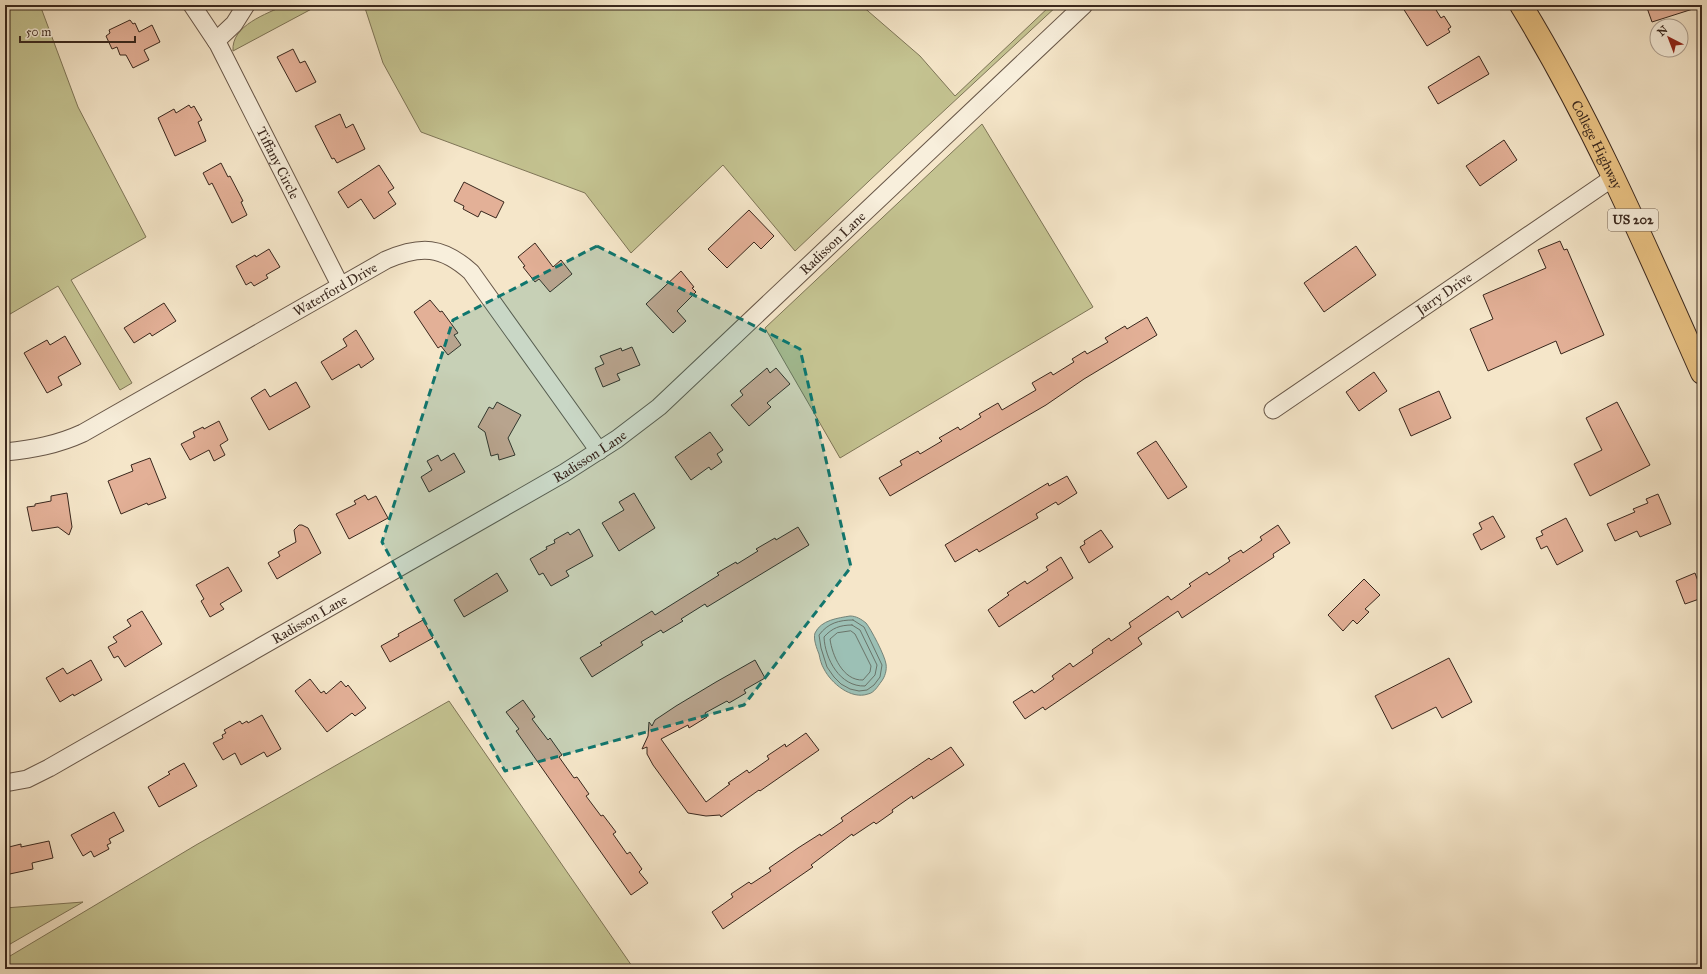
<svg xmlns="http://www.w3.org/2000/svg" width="1707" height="974" font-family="'IM FELL Great Primer',serif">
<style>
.green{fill:#c4c391;stroke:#7e7557}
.water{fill:#9cc0b5;stroke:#748378}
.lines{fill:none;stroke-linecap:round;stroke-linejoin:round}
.shore{stroke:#6a7469;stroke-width:1}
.building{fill:#e3b097;stroke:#39271d}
.minor-casing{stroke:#685748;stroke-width:19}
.highway-casing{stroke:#39271d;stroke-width:24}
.minor{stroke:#f8efdc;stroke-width:17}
.highway{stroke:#eac384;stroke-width:22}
.marked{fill:#0f766e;fill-opacity:0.2;stroke:#0f766e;stroke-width:3;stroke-dasharray:8 5;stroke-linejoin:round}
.labels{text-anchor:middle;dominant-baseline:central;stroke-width:3;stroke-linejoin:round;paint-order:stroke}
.shield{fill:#f8efdc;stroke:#726356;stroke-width:1}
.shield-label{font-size:13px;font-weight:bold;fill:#39271d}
.street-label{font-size:14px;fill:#39271d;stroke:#f8efdc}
</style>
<rect width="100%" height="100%" fill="#f5e6c9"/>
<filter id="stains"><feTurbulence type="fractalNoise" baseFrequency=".005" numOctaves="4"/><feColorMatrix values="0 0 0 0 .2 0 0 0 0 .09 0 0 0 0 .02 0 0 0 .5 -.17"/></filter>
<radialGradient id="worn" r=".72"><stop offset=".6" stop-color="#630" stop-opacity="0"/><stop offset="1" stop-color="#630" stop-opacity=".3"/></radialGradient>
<!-- green -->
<g class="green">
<polygon points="5,5 40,5 78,107 146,237 71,280 132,383 120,390 58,286 5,317"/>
<path d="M285,5H319L233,51C231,25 267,14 285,5Z"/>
<polygon points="364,5 861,5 920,56 955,96 1051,5 1058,5 906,146 795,251 723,165 631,253 585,193 421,132 383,63"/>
<polygon points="982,124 1093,307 840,458 765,328"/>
<polygon points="449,701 634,969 5,969 5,959 196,845"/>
<polygon points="83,902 5,947 5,908"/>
</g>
<!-- water -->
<path class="water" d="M850,616C856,616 861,619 866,623C871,629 885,656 886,664C887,670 885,677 881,682C878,686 874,693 868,694C851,700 831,683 824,669C821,664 820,659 819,654C817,649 813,639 815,633C821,620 838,618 850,616Z"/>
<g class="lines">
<!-- shore -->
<g class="shore">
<path d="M853,620L864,627L882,665L880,677L874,685L867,690L859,691L850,689L841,684L834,677L827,667L821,648L819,635C828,623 839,620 853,620Z"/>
<path d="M852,625L860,630L877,665L875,675L865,686C840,687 825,659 824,637C832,628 840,625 852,625Z"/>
<path d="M851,631L855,634L871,666L870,672L863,680C843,681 832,655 830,639L837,633Z"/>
</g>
</g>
<!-- building -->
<g class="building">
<polygon points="1401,5 1433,5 1441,18 1444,16 1451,27 1448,29 1450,32 1427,46"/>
<polygon points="1646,5 1696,5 1696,8 1652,22"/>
<polygon points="130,20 133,24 135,23 139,32 152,25 160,42 144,50 149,60 133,68 126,55 120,55 117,47 112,49 106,36 110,33 109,30"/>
<polygon points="293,49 300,63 305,61 316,82 296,92 277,57"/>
<polygon points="1479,56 1489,74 1438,104 1428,87"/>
<polygon points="189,105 191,108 194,106 202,120 198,122 206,141 175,156 158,118 174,109 176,113"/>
<polygon points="340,114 346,128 353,124 365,149 337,163 334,158 332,159 315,126"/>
<polygon points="1504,140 1517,160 1480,186 1466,166"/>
<polygon points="221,163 228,177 230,176 243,201 241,202 247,215 232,223 212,183 209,185 203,173"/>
<polygon points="379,165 394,188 388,192 396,204 374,219 361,199 348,208 338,192"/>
<polygon points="464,182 504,202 496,218 481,211 478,217 463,209 464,206 454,201"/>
<polygon points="749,210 774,236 761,249 754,242 727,268 708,249"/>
<polygon points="1560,241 1564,250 1567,249 1604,335 1561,354 1556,341 1488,371 1470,329 1493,319 1483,295 1546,268 1538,250"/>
<polygon points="535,243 553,267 561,260 572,274 550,292 539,279 535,282 523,267 525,266 518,257"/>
<polygon points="1356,246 1376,275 1324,312 1304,283"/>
<polygon points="269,249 280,267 266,275 268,278 254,286 251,282 246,285 236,266 255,255 256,257"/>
<polygon points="681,271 694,287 692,288 696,292 677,311 686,321 673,333 646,304"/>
<polygon points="430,300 440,312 442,311 458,333 454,335 461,345 448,355 441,346 438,348 414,312"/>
<polygon points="164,303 176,321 152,336 150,333 134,343 124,328"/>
<polygon points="1147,317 1157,335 1084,379 1046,405 890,496 879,478 902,465 900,461 918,451 920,454 942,441 939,438 958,427 960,430 981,417 979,414 998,403 1002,410 1036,390 1032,383 1051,372 1053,375 1074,362 1072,359 1085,351 1087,354 1108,342 1105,338 1125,326 1127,329"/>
<polygon points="356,330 374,359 361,368 359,364 332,380 321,362 347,346 343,339"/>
<polygon points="65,336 81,364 58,377 62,385 47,393 24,353 47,340 50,345"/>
<polygon points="632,347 640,365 617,374 620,380 603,387 595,368 604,364 600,356 621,348 622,351"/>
<polygon points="767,368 770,373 776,368 790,384 767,403 771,407 749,426 731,405 743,395 740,391"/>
<polygon points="1374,372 1387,391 1359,411 1346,392"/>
<polygon points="296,382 310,407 269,430 251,398 265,389 270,397"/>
<polygon points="1439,391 1451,418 1411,436 1399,409"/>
<polygon points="497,402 521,415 508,438 515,455 499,460 498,454 491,456 485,432 478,427 489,407 493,409"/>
<polygon points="1617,402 1650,465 1590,496 1574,464 1602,450 1586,418"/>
<polygon points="219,421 228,440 220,445 225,455 214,461 209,450 190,460 181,444 195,437 193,432 203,427 204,429"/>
<polygon points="710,432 723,450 717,454 722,462 711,470 709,467 691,480 675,457"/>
<polygon points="1156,441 1187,487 1168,499 1137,453"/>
<polygon points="454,453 465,472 429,492 421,477 432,470 427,461 438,455 441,461"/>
<polygon points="150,458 166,498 148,505 147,503 121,514 108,481 133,471 131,465"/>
<polygon points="1067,476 1077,493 1058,505 1056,502 1036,514 1038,518 979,552 977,549 955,562 945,545 1048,483 1049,486"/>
<polygon points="67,493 72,527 69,535 58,527 32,531 27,507 35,506 35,504 51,501 51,496"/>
<polygon points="634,493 655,528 619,551 602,523 624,510 619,502"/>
<polygon points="1658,494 1671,524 1640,537 1637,531 1615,541 1607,524 1635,512 1633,509 1648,503 1646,499"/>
<polygon points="365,495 368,500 376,496 388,518 349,539 336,514 356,504 354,501"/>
<polygon points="1493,516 1505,537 1481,550 1473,534 1482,529 1479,523"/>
<polygon points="1566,518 1583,551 1557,565 1547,546 1541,549 1536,538 1543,535 1541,531"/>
<polygon points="299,525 302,525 308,528 321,553 277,579 268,563 280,556 278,552 296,542 294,530"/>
<polygon points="1278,525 1290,543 1273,554 1274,557 1182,618 1178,611 1138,638 1142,644 1045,710 1043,707 1025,719 1013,702 1032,690 1034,693 1054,679 1052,676 1070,663 1073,667 1093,653 1092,650 1109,638 1111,641 1131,627 1129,623 1168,596 1171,600 1191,586 1189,584 1207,572 1209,575 1230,561 1228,558 1241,550 1243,553 1262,540 1260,537"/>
<polygon points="798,527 809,545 707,607 705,604 681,619 683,621 663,633 661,630 641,642 643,645 592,677 580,658 602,645 600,643 652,611 655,615 719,575 717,573 736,562 737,564 758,551 756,549 775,538 776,540"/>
<polygon points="579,529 593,556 566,571 569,576 551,586 543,573 539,575 530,559 547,549 546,547 555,543 554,540 568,532 570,535"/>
<polygon points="1101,530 1113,547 1089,563 1080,547 1085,544 1084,541"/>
<polygon points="1061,557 1073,578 999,627 988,610 1009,595 1007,593 1025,581 1027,584 1048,570 1046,567"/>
<polygon points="228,567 242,591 220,604 224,609 210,617 201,601 204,599 196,585"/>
<polygon points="497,573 508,591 464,617 454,600"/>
<polygon points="1695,573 1702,592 1702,598 1685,604 1676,581"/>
<polygon points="1364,579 1380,595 1365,609 1369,612 1357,624 1353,620 1343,631 1328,615"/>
<polygon points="142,611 162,644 125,667 118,656 114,658 108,647 117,642 113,637 131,626 127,620"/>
<polygon points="423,620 433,638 390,662 381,646 399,636 398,634"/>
<polygon points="1449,658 1472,702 1442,718 1436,707 1392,729 1375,696"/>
<polygon points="91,660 102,680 74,696 73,694 60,702 46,678 63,668 67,674"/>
<polygon points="755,660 765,678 744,690 746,693 729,703 727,701 705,713 707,717 689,728 688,725 661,739 706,802 730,784 728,783 747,770 749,773 769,759 767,756 785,744 786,747 806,733 819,750 760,791 759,790 721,817 720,815 706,816 688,813 653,765 647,754 647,747 642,749 648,736 649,722 652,726 655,720 676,706 716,682"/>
<polygon points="310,679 321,693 324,691 326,694 341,681 346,687 348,685 366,708 355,716 352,713 327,732 295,691"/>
<polygon points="523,700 535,717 532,719 548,740 550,738 562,755 559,757 574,778 577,777 589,794 586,796 601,816 603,815 616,832 613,834 627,854 630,852 642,869 639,872 648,883 631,895 516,731 519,729 506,712"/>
<polygon points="262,715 281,749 267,757 264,752 241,765 235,753 223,760 213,743 223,738 222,735 226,733 224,730 240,721 242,724 247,721 248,723"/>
<polygon points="951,747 964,765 913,799 912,796 892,810 893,812 876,824 874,822 853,836 852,834 811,865 813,867 723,929 712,912 733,897 731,894 749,882 751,884 771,871 769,868 798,848 820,834 821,836 843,821 841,818 879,792 929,758 931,760"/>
<polygon points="184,763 197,786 159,807 148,787 170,774 168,772"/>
<polygon points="114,812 124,831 109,839 111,843 107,845 109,849 94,857 91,851 83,856 71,835"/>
<polygon points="49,841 53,858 32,863 33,869 5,875 5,848 21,844 21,847"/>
</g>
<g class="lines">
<!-- minor casing -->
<g class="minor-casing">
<g id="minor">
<path id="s1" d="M192,5L218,44L340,285"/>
<polyline points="216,41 234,24 246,5"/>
<path id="s2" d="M1273,410L1614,177"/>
<path id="s3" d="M5,452C33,449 57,445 83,433L386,260C421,245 442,246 471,272L599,451"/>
<path id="s4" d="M5,783L27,779L49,768L564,473L617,439L659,407L1084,5"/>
</g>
</g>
<!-- highway casing -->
<g class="highway-casing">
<g id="highway">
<path id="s5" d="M1521,5C1593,123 1646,247 1702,373"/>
</g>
</g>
<!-- minor -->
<use href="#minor" class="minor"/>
<!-- highway -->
<use href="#highway" class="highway"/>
</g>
<!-- marked area -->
<path class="marked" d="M597,246L800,349L851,567L744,705L505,771L382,542L453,320Z"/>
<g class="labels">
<!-- shield labels -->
<rect class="shield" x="1608" y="209" width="50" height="22" rx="3"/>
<g class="shield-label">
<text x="1633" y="220">US 202</text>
</g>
<!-- street labels -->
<g class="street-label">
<text stroke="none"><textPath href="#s5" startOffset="159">College Highway</textPath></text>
<text stroke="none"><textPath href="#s1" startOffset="180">Tiffany Circle</textPath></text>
<text stroke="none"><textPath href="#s4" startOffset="995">Radisson Lane</textPath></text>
<text stroke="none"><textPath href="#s3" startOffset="371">Waterford Drive</textPath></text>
<text stroke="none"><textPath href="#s2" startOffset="207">Jarry Drive</textPath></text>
<text stroke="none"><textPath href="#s4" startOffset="671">Radisson Lane</textPath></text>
<text stroke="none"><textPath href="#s4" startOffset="347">Radisson Lane</textPath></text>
</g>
</g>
<!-- margin -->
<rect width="1707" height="974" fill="none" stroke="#f5e6c9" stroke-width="20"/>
<rect x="6" y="6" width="1695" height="962" fill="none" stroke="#39271d" stroke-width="2"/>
<rect x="10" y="10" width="1687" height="954" fill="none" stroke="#39271d"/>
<!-- north arrow -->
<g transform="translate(1669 38) rotate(318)"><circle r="19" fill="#f8efdc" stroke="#ac9f90"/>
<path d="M0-3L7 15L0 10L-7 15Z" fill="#8f2418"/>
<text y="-6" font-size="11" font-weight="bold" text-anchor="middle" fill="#39271d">N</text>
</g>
<!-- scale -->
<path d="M20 36v6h115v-6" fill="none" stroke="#39271d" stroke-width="2"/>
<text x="26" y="36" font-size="12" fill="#39271d" stroke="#f8efdc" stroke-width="3" paint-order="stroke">50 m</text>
<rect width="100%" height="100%" filter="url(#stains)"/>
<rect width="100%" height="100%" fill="url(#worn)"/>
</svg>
